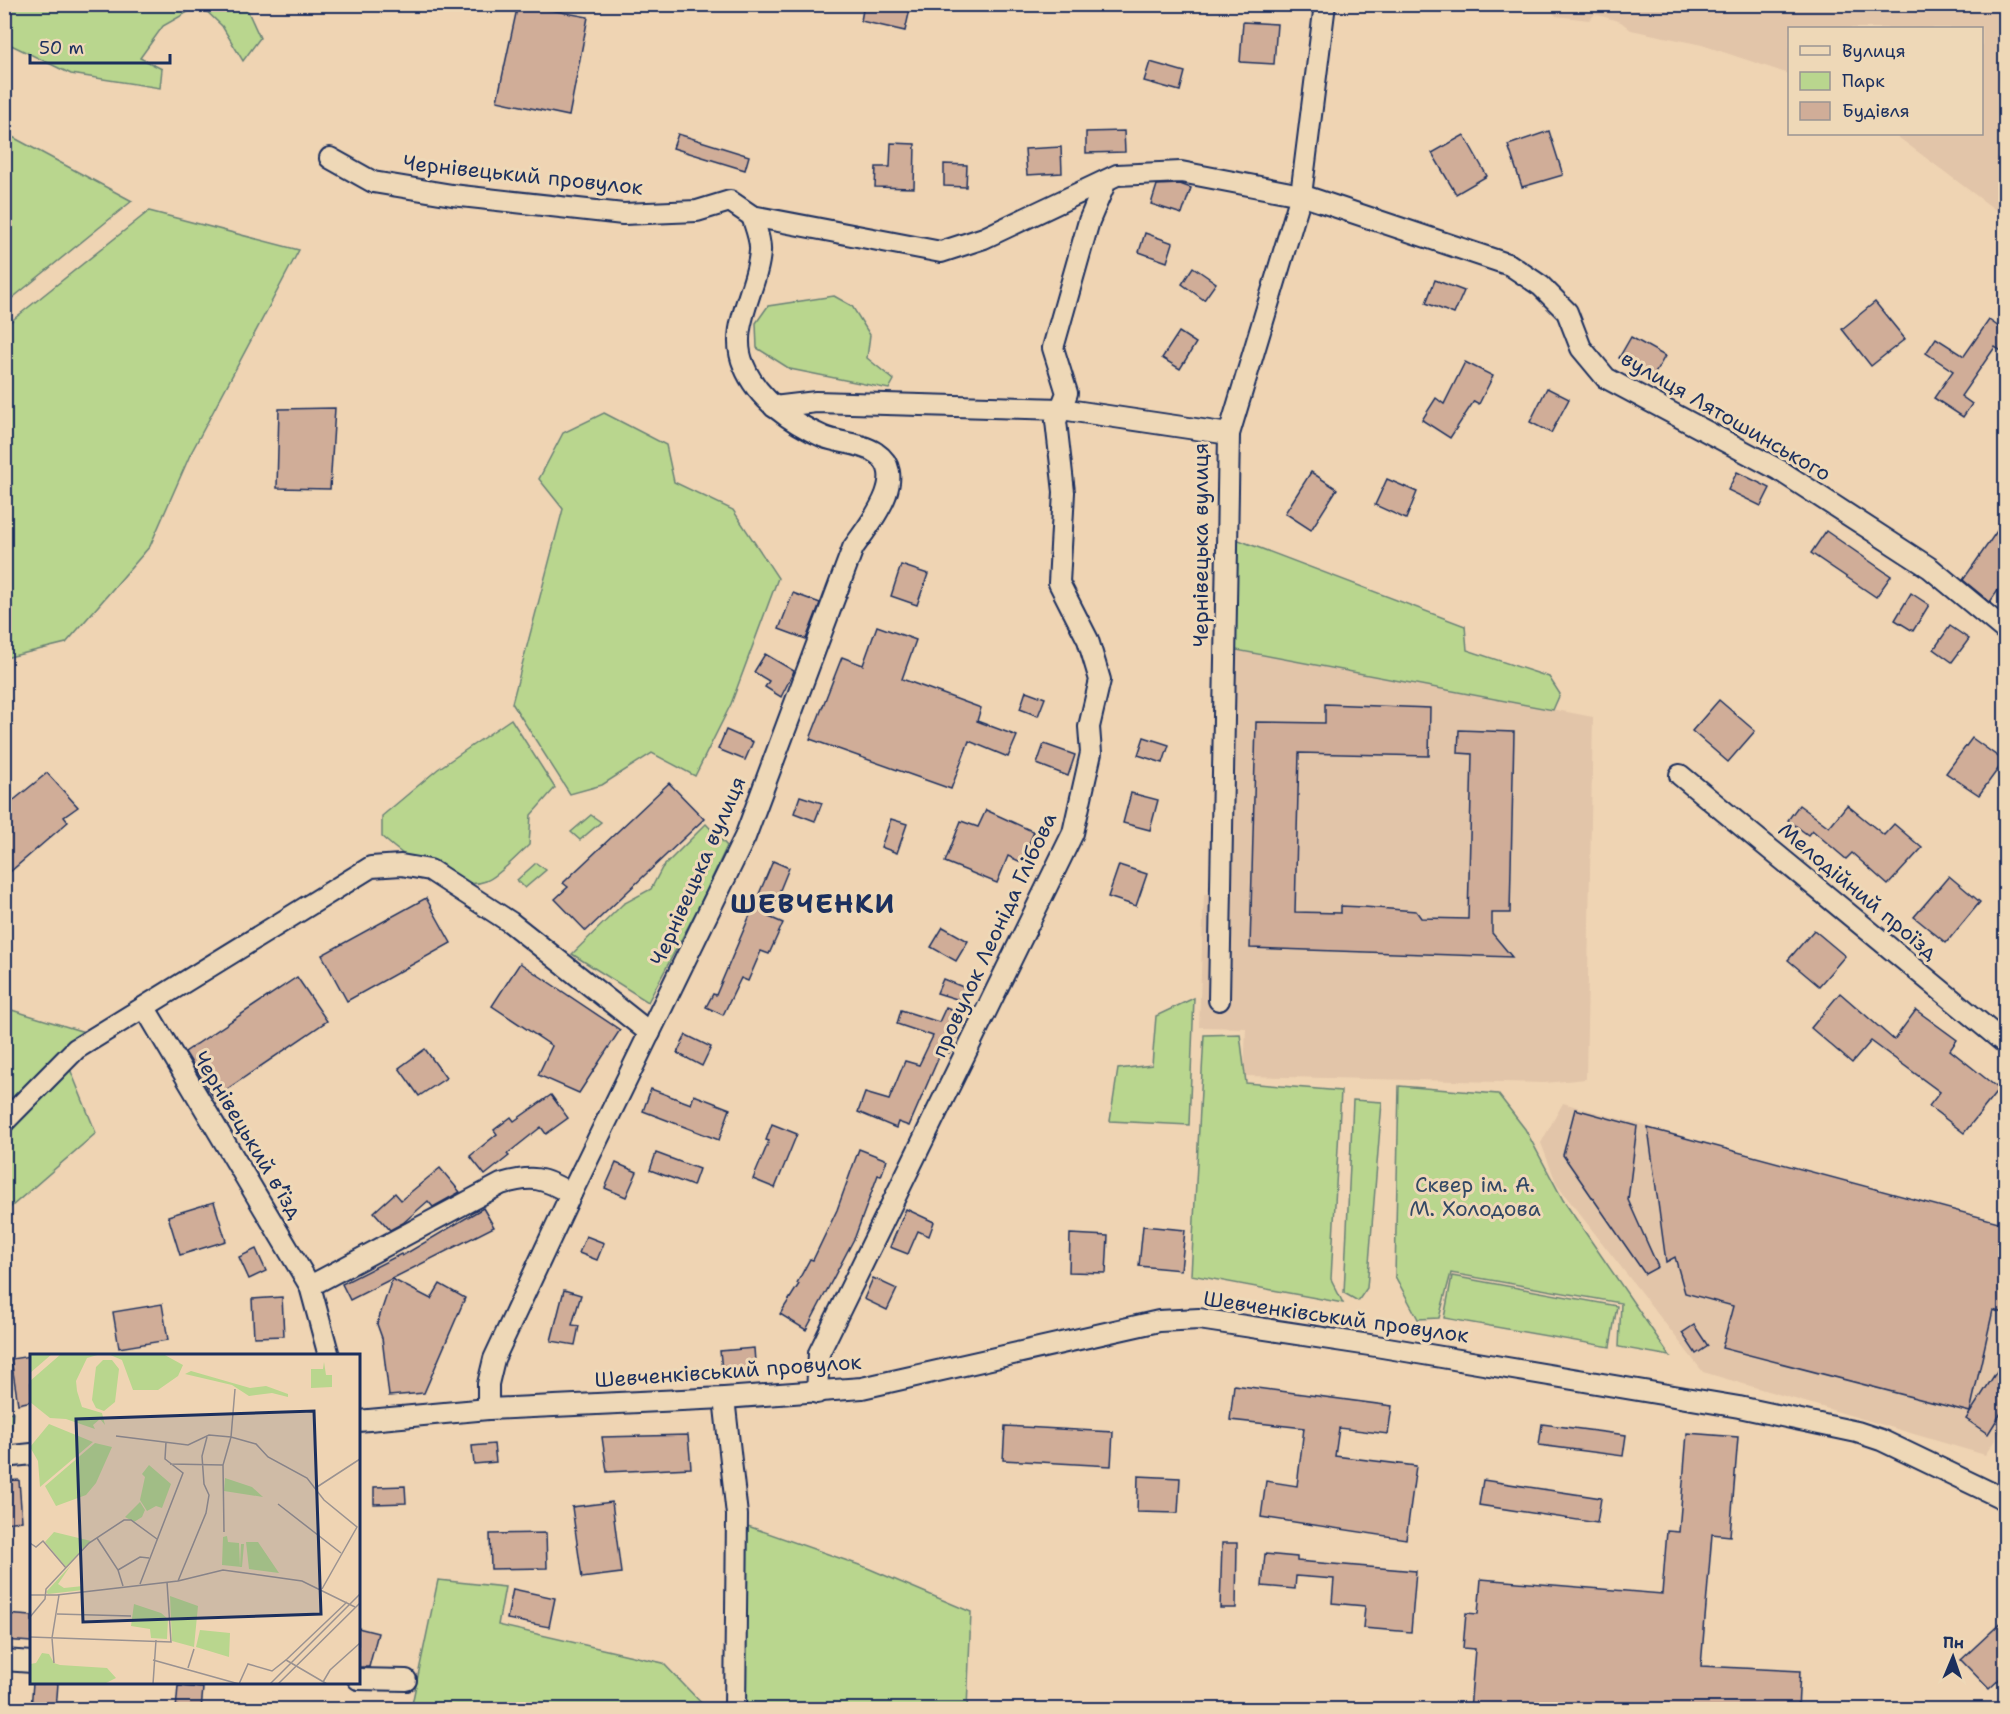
<svg xmlns="http://www.w3.org/2000/svg" width="2010" height="1714" font-family="'Shantell Sans',sans-serif">
<style>
.built{fill:#e2c5a9}
.green{fill:#b9d68e;stroke:#6a8276;stroke-width:1.5}
.building{fill:#d0ad98;stroke:#1b2f5e;stroke-width:1.5}
.lines{fill:none;stroke-linecap:round;stroke-linejoin:round}
.minor-casing{stroke:#1b2f5e;stroke-width:24}
.minor{stroke:#eed8b7;stroke-width:20}
.labels{text-anchor:middle;dominant-baseline:central;stroke-width:6;stroke-linejoin:round;paint-order:stroke}
.street-label{font-size:21px;fill:#1b2f5e;stroke:#eed8b7}
.park-label{font-size:21px;fill:#334865;stroke:#eed8b7}
.district-label{font-size:27px;font-weight:bold;letter-spacing:1.5px;fill:#1b2f5e;stroke:#eed8b7}
.inset-road{fill:none;stroke:#9a9291;stroke-width:1.5}
.view{fill:#1b2f5e;fill-opacity:0.15;stroke:#1b2f5e;stroke-width:3}
.inset-edge{fill:none;stroke:#1b2f5e;stroke-width:3}
</style>
<rect width="100%" height="100%" fill="#efd4b3"/>
<filter id="ink" filterUnits="userSpaceOnUse"><feTurbulence type="fractalNoise" baseFrequency=".0167" numOctaves="2"/><feDisplacementMap in="SourceGraphic" scale="12" xChannelSelector="R" yChannelSelector="G"/><feConvolveMatrix kernelMatrix="1 2 1 2 8 2 1 2 1" color-interpolation-filters="sRGB"/></filter>
<g filter="url(#ink)">
<!-- built -->
<g class="built">
<polygon points="1548,5 2005,5 2005,217 1894,134 1982,134 1982,28 1790,28 1789,74 1702,45 1631,30 1621,22 1595,14 1589,20 1556,16"/>
<polygon points="1225,647 1593,717 1586,1079 1545,1083 1244,1076 1246,1028 1199,1027 1204,894 1221,892"/>
<polygon points="1563,1103 2005,1227 2005,1425 1985,1455 1703,1372 1557,1185 1541,1143"/>
</g>
<!-- green -->
<g class="green">
<polygon points="4,5 245,5 260,38 243,61 222,26 200,5 163,26 140,58 162,69 160,88 71,74 5,42"/>
<polygon points="5,133 132,201 5,304"/>
<polygon points="149,211 299,250 190,455 150,546 66,643 5,658 5,326"/>
<polygon points="834,296 852,306 870,335 867,358 894,380 889,389 790,369 757,348 756,323 768,306"/>
<polygon points="604,413 666,445 674,482 733,510 778,578 731,704 695,776 652,753 602,785 570,794 512,703 563,509 539,479 563,433"/>
<polygon points="1236,539 1465,626 1467,650 1549,677 1560,694 1553,710 1231,649"/>
<path d="M511,719L555,788L531,815L529,845C518,855 498,877 486,881C453,894 406,858 382,837V816L438,769Z"/>
<polygon points="591,815 601,822 580,840 571,832"/>
<polygon points="706,824 727,846 698,908 648,1002 572,954 623,904 651,889 662,868"/>
<polygon points="536,863 546,870 525,888 517,880"/>
<polygon points="1194,998 1189,1125 1110,1121 1118,1069 1152,1065 1156,1016"/>
<polygon points="5,1008 91,1034 70,1044 5,1107"/>
<polygon points="1240,1034 1246,1083 1341,1091 1331,1279 1343,1303 1191,1275 1204,1035"/>
<polygon points="70,1069 96,1133 5,1212 5,1133"/>
<polygon points="1399,1086 1498,1094 1525,1129 1563,1200 1670,1356 1619,1347 1621,1303 1451,1273 1439,1318 1418,1319 1395,1276"/>
<polygon points="1353,1100 1382,1102 1367,1288 1358,1301 1344,1293"/>
<polygon points="1452,1276 1617,1306 1610,1347 1444,1318"/>
<polygon points="13,1412 10,1443 5,1444 5,1413"/>
<polygon points="742,1524 865,1567 971,1612 967,1709 742,1710"/>
<polygon points="438,1580 505,1587 498,1625 663,1663 707,1709 411,1709"/>
</g>
<!-- building -->
<g class="building">
<polygon points="518,4 588,17 569,116 497,101"/>
<polygon points="864,4 887,4 910,9 905,31 861,21"/>
<polygon points="1243,22 1277,24 1274,64 1240,62"/>
<polygon points="1150,62 1185,72 1180,91 1144,81"/>
<polygon points="1124,131 1125,152 1086,153 1086,132"/>
<polygon points="1549,131 1563,175 1522,187 1508,145"/>
<polygon points="678,134 749,156 745,170 673,148"/>
<polygon points="1464,135 1487,176 1456,194 1432,153"/>
<polygon points="891,143 915,144 914,188 875,187 876,167 890,167"/>
<polygon points="1061,147 1062,173 1027,175 1025,149"/>
<polygon points="944,164 967,165 966,187 944,186"/>
<polygon points="1180,184 1191,188 1182,214 1151,204 1157,185"/>
<polygon points="1145,233 1173,243 1167,262 1139,252"/>
<polygon points="1193,267 1216,283 1204,300 1182,284"/>
<polygon points="1435,280 1464,291 1454,314 1426,303"/>
<polygon points="1875,302 1905,339 1871,366 1842,329"/>
<polygon points="1989,320 2006,332 2006,354 1995,347 1961,396 1972,404 1963,417 1934,398 1953,371 1926,353 1936,338 1964,356"/>
<polygon points="1179,332 1196,343 1180,369 1162,358"/>
<polygon points="1631,337 1665,356 1653,377 1619,358"/>
<polygon points="1465,362 1493,376 1479,404 1474,401 1450,438 1422,420 1436,398 1444,404"/>
<polygon points="1547,388 1569,399 1551,433 1530,422"/>
<polygon points="335,408 330,489 277,488 279,409"/>
<polygon points="1311,472 1337,489 1311,530 1285,513"/>
<polygon points="1737,472 1770,488 1761,506 1728,490"/>
<polygon points="1387,479 1417,492 1406,519 1375,505"/>
<polygon points="2006,518 2006,579 1990,602 1963,580"/>
<polygon points="1826,531 1891,576 1876,597 1811,553"/>
<polygon points="901,565 928,574 917,605 891,596"/>
<polygon points="793,593 820,603 806,639 779,629"/>
<polygon points="1911,593 1929,605 1913,631 1895,620"/>
<polygon points="877,626 916,640 902,679 981,708 977,721 1017,736 1008,757 969,741 951,789 810,739 842,657 863,665"/>
<polygon points="1950,626 1969,639 1952,662 1934,649"/>
<polygon points="765,654 794,671 781,697 765,687 769,681 754,672"/>
<polygon points="1026,691 1045,698 1038,716 1020,709"/>
<polygon points="1719,700 1755,731 1728,762 1692,731"/>
<polygon points="1325,704 1430,708 1429,756 1299,753 1295,912 1341,913 1341,906 1364,907 1416,911 1421,918 1468,919 1472,754 1458,753 1459,730 1514,732 1510,913 1492,913 1492,933 1512,957 1250,948 1256,722 1325,723"/>
<polygon points="726,730 753,742 745,760 718,749"/>
<polygon points="1144,737 1169,745 1163,763 1138,755"/>
<polygon points="1972,738 2004,761 1979,795 1946,773"/>
<polygon points="1044,744 1075,755 1068,776 1037,764"/>
<polygon points="47,773 78,807 64,817 68,822 4,877 4,808"/>
<polygon points="669,783 704,819 586,931 555,899 568,887 563,883"/>
<polygon points="1131,793 1158,800 1150,830 1123,823"/>
<polygon points="800,796 822,803 815,821 794,813"/>
<polygon points="1799,805 1829,827 1847,805 1884,835 1894,824 1922,848 1888,885 1852,853 1846,859 1812,830 1808,835 1788,820"/>
<polygon points="986,810 1034,832 1021,862 1008,856 997,883 945,862 961,821 978,827"/>
<polygon points="891,819 907,824 897,853 881,847"/>
<polygon points="773,861 789,868 769,917 783,923 769,954 761,951 748,981 741,978 723,1015 706,1007 713,994 716,995"/>
<polygon points="1119,865 1147,874 1136,906 1108,897"/>
<polygon points="1949,876 1980,902 1946,943 1914,917"/>
<polygon points="426,898 451,943 347,1001 322,955"/>
<polygon points="943,927 968,941 956,961 931,947"/>
<polygon points="1814,930 1845,956 1819,986 1788,960"/>
<polygon points="520,963 620,1030 579,1093 538,1075 552,1046 492,1006"/>
<polygon points="297,977 327,1021 214,1098 185,1052"/>
<polygon points="943,979 968,989 963,1001 937,993"/>
<polygon points="1840,993 1894,1040 1916,1010 1957,1040 1950,1050 1999,1089 1964,1133 1929,1106 1940,1092 1871,1041 1852,1063 1811,1028"/>
<polygon points="946,1007 958,1012 951,1030 957,1033 949,1053 942,1050 909,1126 898,1122 896,1128 858,1112 865,1093 889,1100 905,1061 919,1065 933,1036 897,1024 901,1010 939,1022"/>
<polygon points="686,1035 711,1047 702,1066 677,1053"/>
<polygon points="425,1049 446,1078 419,1096 399,1068"/>
<polygon points="651,1089 691,1104 694,1095 730,1109 719,1140 643,1111"/>
<polygon points="551,1095 568,1118 546,1134 541,1127 507,1154 509,1156 485,1175 470,1156 497,1134 494,1130 511,1117 514,1121"/>
<polygon points="1575,1109 1637,1126 1628,1200 1658,1267 1645,1274 1563,1155"/>
<polygon points="772,1124 797,1134 775,1188 753,1179 769,1141 766,1140"/>
<polygon points="1648,1128 2006,1224 2006,1314 1993,1310 1970,1412 1722,1348 1733,1306 1685,1293 1675,1257 1666,1262"/>
<polygon points="859,1149 887,1160 881,1176 878,1175 855,1237 806,1330 780,1314 799,1284 797,1283 810,1259 813,1260 837,1210"/>
<polygon points="656,1153 699,1169 693,1186 650,1170"/>
<polygon points="616,1163 637,1172 626,1197 605,1188"/>
<polygon points="440,1168 460,1192 433,1207 428,1201 403,1223 390,1230 374,1212 395,1193 401,1200"/>
<polygon points="214,1202 226,1241 180,1255 168,1216"/>
<polygon points="483,1208 494,1227 350,1300 342,1284 401,1254 402,1256"/>
<polygon points="906,1209 934,1222 929,1236 918,1231 908,1254 890,1247"/>
<polygon points="1143,1226 1185,1230 1181,1270 1139,1266"/>
<polygon points="1070,1234 1108,1236 1106,1273 1069,1272"/>
<polygon points="586,1236 604,1243 597,1260 579,1253"/>
<polygon points="256,1249 266,1271 249,1279 239,1257"/>
<polygon points="873,1278 897,1289 887,1310 864,1299"/>
<polygon points="392,1279 431,1299 440,1284 465,1298 424,1393 389,1396 382,1338 377,1324"/>
<polygon points="564,1290 581,1295 572,1325 579,1326 575,1345 551,1341"/>
<polygon points="282,1297 284,1336 254,1337 252,1299"/>
<polygon points="162,1304 168,1340 119,1348 113,1312"/>
<polygon points="1694,1325 1708,1346 1696,1354 1682,1333"/>
<polygon points="754,1348 756,1377 723,1379 720,1351"/>
<polygon points="30,1356 32,1401 18,1404 11,1359"/>
<polygon points="2006,1357 2006,1405 1988,1434 1966,1419"/>
<polygon points="1234,1385 1392,1406 1388,1434 1339,1428 1335,1456 1416,1466 1406,1539 1261,1517 1266,1481 1297,1486 1304,1428 1230,1420"/>
<polygon points="1542,1424 1626,1435 1623,1456 1539,1445"/>
<polygon points="1005,1426 1113,1432 1111,1466 1003,1460"/>
<polygon points="1687,1433 1738,1437 1730,1536 1712,1534 1701,1666 1800,1671 1798,1710 1470,1710 1475,1649 1463,1648 1466,1613 1478,1614 1481,1579 1662,1594 1667,1531 1679,1532"/>
<polygon points="688,1435 691,1468 607,1472 602,1437"/>
<polygon points="494,1444 496,1462 474,1464 472,1446"/>
<polygon points="1138,1476 1180,1478 1178,1513 1137,1512"/>
<polygon points="19,1480 22,1521 4,1523 4,1481"/>
<polygon points="1483,1480 1601,1498 1597,1523 1479,1505"/>
<polygon points="405,1486 406,1503 374,1504 374,1487"/>
<polygon points="612,1502 621,1573 582,1578 572,1507"/>
<polygon points="546,1533 547,1568 491,1569 490,1534"/>
<polygon points="1222,1543 1237,1543 1236,1608 1220,1608"/>
<polygon points="1265,1554 1297,1557 1297,1561 1416,1571 1411,1632 1363,1628 1365,1606 1332,1603 1334,1579 1296,1576 1295,1589 1262,1586"/>
<polygon points="513,1589 555,1598 549,1627 507,1619"/>
<polygon points="4,1614 32,1616 32,1642 4,1640"/>
<polygon points="2006,1618 2006,1673 1989,1689 1961,1660"/>
<polygon points="358,1628 378,1633 369,1667 358,1667"/>
<polygon points="33,1683 58,1683 56,1710 31,1709"/>
<polygon points="178,1686 203,1688 201,1710 176,1710"/>
</g>
<g class="lines">
<!-- minor casing -->
<g class="minor-casing">
<g id="minor">
<polyline points="330,158 373,182 452,195 623,214 697,211 730,201 752,216 941,252 984,238 1117,175 1181,172 1301,195 1510,265 1541,286 1567,312 1581,348 1606,378 1779,470 1930,568 2006,631"/>
<polyline points="774,407 816,402 1061,409 1229,434"/>
<polyline points="1680,775 2006,1044"/>
<polyline points="1219,1000 1229,434 1301,195 1325,4"/>
<polyline points="145,1008 310,1286 329,1356"/>
<polyline points="4,1122 76,1049 371,867 401,865 430,870 510,922 650,1033"/>
<path d="M310,1286L501,1184C532,1175 543,1177 571,1194"/>
<polyline points="817,1393 819,1353 1073,833 1091,753 1089,727 1100,680 1088,640 1059,583 1064,492 1056,421 1067,393 1053,348 1089,221 1106,181"/>
<polyline points="724,1398 737,1515 735,1710"/>
<path d="M488,1409V1384L494,1359L571,1194L745,837L853,548C868,526 911,476 876,453C862,443 839,443 824,437C792,423 757,399 744,366C727,328 758,289 760,251C761,240 755,226 752,216"/>
<polyline points="358,1421 488,1409 724,1398 862,1388 1159,1321 1199,1319 1376,1346 1739,1407 1857,1432 1881,1440 2006,1500"/>
<polyline points="4,1457 32,1454"/>
<polyline points="4,1660 32,1662"/>
<polyline points="358,1679 406,1680"/>
</g>
</g>
<!-- minor -->
<use href="#minor" class="minor"/>
</g>
</g>
<g class="labels">
<!-- street labels -->
<g class="street-label">
<text transform="translate(523 175) rotate(6)">Чернівецький провулок</text>
<text transform="translate(1726 416) rotate(30)">вулиця Лятошинського</text>
<text transform="translate(1201 545) rotate(-90)">Чернівецька вулиця</text>
<text transform="translate(698 871) rotate(-66)">Чернівецька вулиця</text>
<text transform="translate(1858 891) rotate(40)">Мелодійний проїзд</text>
<text transform="translate(994 935) rotate(-65)">провулок Леоніда Глібова</text>
<text transform="translate(248 1135) rotate(59)">Чернівецький вʼїзд</text>
<text transform="translate(1336 1317) rotate(8)">Шевченківський провулок</text>
<text transform="translate(728 1371) rotate(-4)">Шевченківський провулок</text>
</g>
<!-- park labels -->
<g class="park-label">
<text x="1475" y="1185">Сквер ім. А.<tspan x="1475" dy="24">М. Холодова</tspan></text>
</g>
<!-- district labels -->
<g class="district-label">
<text x="813" y="903">ШЕВЧЕНКИ</text>
</g>
</g>
<!-- overview -->
<g transform="translate(30 1354)">
<rect width="330" height="330" fill="#efd4b3"/>
<path d="M0,0H22L0,19ZM31,0H71L57,4L46,27L47,37L52,53L72,59L75,71L70,65L63,71L65,75L36,65L20,64L0,48V27ZM78,0H133L153,11L148,22L128,36H103L92,6ZM73,6H82L89,15L85,48L74,57L66,54L62,46L66,13ZM294,8L296,21H302V33L281,34V15H293ZM161,17L220,34L236,32L258,40V43L242,39L219,42L202,31L155,20ZM19,70L63,88L10,133L8,107L0,93ZM65,89L82,93L66,129L56,141L26,152L15,132ZM119,111L141,130L132,154L126,152L117,157L110,146L115,123L112,120ZM195,124L222,133L233,143L194,137ZM110,148L115,156L112,163L104,168L95,163ZM24,178L61,187L36,213L15,188ZM197,182L198,188L209,189L210,213L211,190H214L212,213L192,211L193,183ZM216,188H228L249,219L219,215ZM41,211L28,230L34,234L53,232V236L18,240L16,238ZM140,242L168,252L164,293L142,287ZM104,250L131,259L138,265L137,285L121,284L120,275L101,272ZM170,276L200,279L199,303L166,293ZM12,299L19,300L24,309L30,311L77,314L86,324L74,330H0V310L6,309Z" fill="#b9d68e"/>
<path class="inset-road" d="M86,82L158,91L179,81L201,83L226,90L238,103L277,124L294,146L327,173L292,235M140,110L193,111M287,133L330,105M248,150L311,199M194,178L193,111L201,83L205,35M67,184L88,216L93,232M0,189L6,193L13,187L36,214M88,216L110,203L119,204M148,227L176,159L179,141L174,130L172,102L177,83M110,230L153,119L135,105L136,88M0,241H27L148,227L193,216L272,227L325,253M27,260L101,262M0,263L15,245L16,235L59,189L94,166H101L127,185M0,283L141,288L137,228M123,306L209,330M256,306L317,248M24,309L22,284L29,241M158,314L164,295M293,328L300,316L330,289M123,330L126,286M209,330L218,310L242,317L256,306L297,330M240,330L330,240M248,330L330,249"/>
<path class="view" d="M284,57L291,260L53,268L46,65Z"/>
<rect width="330" height="330" class="inset-edge"/>
</g>
<!-- margin -->
<rect width="2010" height="1714" fill="none" stroke="#eed8b7" stroke-width="24"/>
<rect x="12" y="12" width="1986" height="1690" fill="none" stroke="#1b2f5e" stroke-width="2" filter="url(#ink)"/>
<!-- legend -->
<rect x="1788" y="27" width="195" height="108" fill="#eed8b7" stroke="#9a9493" stroke-width="1.5"/>
<rect x="1800" y="46" width="30" height="9" fill="#eed8b7" stroke="#9a9493" stroke-width="1.5"/>
<text x="1842" y="57" font-size="18" fill="#1b2f5e">Вулиця</text>
<rect x="1800" y="72" width="30" height="18" fill="#b9d68e" stroke="#9a9493" stroke-width="1.5"/>
<text x="1842" y="87" font-size="18" fill="#1b2f5e">Парк</text>
<rect x="1800" y="102" width="30" height="18" fill="#d0ad98" stroke="#9a9493" stroke-width="1.5"/>
<text x="1842" y="117" font-size="18" fill="#1b2f5e">Будівля</text>
<!-- north arrow -->
<g transform="translate(1953 1657) rotate(2)" stroke="#eed8b7" stroke-width="4.5" paint-order="stroke">
<path d="M0-4.5L10 22L0 15L-10 22Z" fill="#1b2f5e"/>
<text y="-9" font-size="16" font-weight="bold" text-anchor="middle" fill="#1b2f5e">Пн</text>
</g>
<!-- scale -->
<path d="M30 54v9h140v-9" fill="none" stroke="#1b2f5e" stroke-width="3"/>
<text x="39" y="54" font-size="18" fill="#1b2f5e" stroke="#eed8b7" stroke-width="4.5" paint-order="stroke">50 m</text>
</svg>
